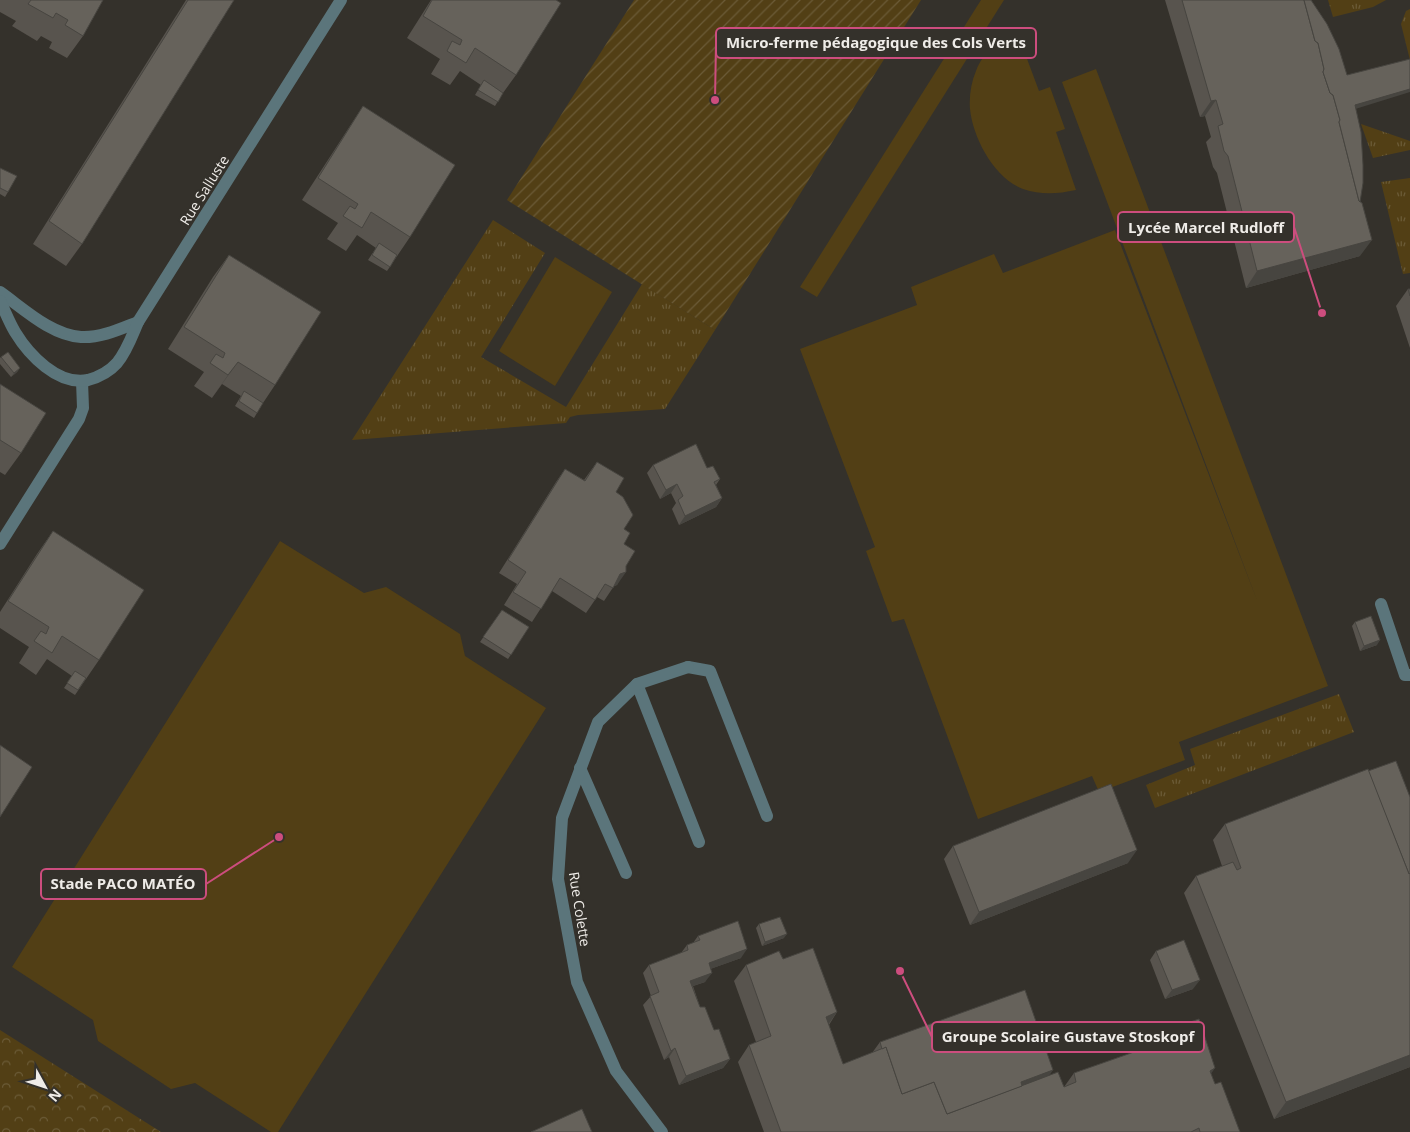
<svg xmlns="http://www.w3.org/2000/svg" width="1410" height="1132" font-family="'Open Sans',sans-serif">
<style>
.grass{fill:url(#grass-tufts)}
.park{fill:url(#park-crowns)}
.garden{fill:url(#garden-furrows)}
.pitch{fill:#523f15}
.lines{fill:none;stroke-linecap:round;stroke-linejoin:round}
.service{stroke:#5b757b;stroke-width:12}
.minor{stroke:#5b757b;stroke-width:12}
.wall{fill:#58544e}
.shaded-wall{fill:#474540}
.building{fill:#66625b;stroke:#474540}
.labels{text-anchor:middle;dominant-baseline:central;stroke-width:4;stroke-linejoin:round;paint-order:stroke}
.street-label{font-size:14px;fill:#efece8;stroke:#34312b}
.leader{fill:none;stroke:#cd4d7e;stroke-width:2}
.callout-dot{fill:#cd4d7e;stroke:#34312b;stroke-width:2}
.callout{fill:#34312b;stroke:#cd4d7e;stroke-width:2}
.callout-label{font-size:15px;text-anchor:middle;font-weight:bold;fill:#efece8}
</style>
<defs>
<pattern id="grass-tufts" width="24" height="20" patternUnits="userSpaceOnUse" patternTransform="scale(1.25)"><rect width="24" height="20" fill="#523f15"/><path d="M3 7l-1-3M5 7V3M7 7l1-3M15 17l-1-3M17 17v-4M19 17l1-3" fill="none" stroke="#6b5b37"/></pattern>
<pattern id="park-crowns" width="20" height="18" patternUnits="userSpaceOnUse" patternTransform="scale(1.25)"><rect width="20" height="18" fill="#523f15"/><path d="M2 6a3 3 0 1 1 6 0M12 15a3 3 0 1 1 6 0" fill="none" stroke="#6b5b37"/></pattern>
<pattern id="garden-furrows" width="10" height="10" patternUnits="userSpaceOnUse" patternTransform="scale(1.25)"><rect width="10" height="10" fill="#523f15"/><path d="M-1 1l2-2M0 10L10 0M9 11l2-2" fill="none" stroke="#6b5b37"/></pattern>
</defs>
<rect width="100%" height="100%" fill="#34312b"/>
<!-- grass -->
<g class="grass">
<polygon points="1328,0 1386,0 1373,7 1333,17"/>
<polygon points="1410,9 1410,60 1401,24 1406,11"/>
<polygon points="1361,124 1410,141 1410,150 1373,158"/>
<polygon points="1410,178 1410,273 1403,274 1381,182"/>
<polygon points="493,220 545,253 481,357 566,407 642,284 715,330 665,409 578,415 570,417 566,423 352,440"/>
<polygon points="1339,694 1354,732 1155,808 1146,785 1195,765 1190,749"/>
</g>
<!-- park -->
<polygon class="park" points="0,1030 161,1132 0,1132"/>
<!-- garden -->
<polygon class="garden" points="634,0 921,0 715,330 507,200"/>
<!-- pitch -->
<g class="pitch">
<polygon points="981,0 1004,0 817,297 800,287"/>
<path d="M1017,32L1039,91L1050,87L1065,129L1056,132L1076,190C1057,194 1041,195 1023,189C994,178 973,138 970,109C969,96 971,83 976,71C983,52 999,41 1017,32Z"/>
<polygon points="1096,69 1328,686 1179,742 1185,760 1099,792 1092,776 978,819 904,619 892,622 866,551 875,547 800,349 917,305 911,287 994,254 1003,273 1115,230 1258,603 1062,82"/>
<polygon points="555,257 612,292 555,386 499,351"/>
<polygon points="280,541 364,593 386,587 460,634 465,656 546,708 278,1132 271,1132 195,1083 171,1089 98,1041 93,1020 12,967"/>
</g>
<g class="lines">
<!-- service -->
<g class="service">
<polyline points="0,544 79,419 83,408 82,381"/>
<polyline points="1381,604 1405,675 1410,675"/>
<polyline points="688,667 710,671 767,816"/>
<polyline points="637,684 699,842"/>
<polyline points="580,768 626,873"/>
</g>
<!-- minor -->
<g class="minor">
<path d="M0,292C24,309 51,335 81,337C101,338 120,329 138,322"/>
<path d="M0,301C5,311 9,322 15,332C29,355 58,386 88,380C99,377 109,372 117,363C127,351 132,336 138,322L341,0"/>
<polyline points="662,1132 616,1071 577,982 558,879 562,818 598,722 637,684 688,667"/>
</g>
</g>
<!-- wall -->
<g class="wall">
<polygon points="0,0 103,0 83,36 67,58 49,48 52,42 41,36 37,41 12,26 16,21 0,12"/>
<polygon points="186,0 234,0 82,244 66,266 33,244"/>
<polygon points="431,0 556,0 516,75 503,93 495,106 475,95 481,85 460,71 450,85 431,74 440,59 407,38"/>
<polygon points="1165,0 1311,0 1355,108 1360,202 1360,256 1246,288 1217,173 1213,167 1206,142 1211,137 1205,116 1200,117"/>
<polygon points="363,106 410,237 387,271 368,260 376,248 357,235 346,251 327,239 338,223 302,200 348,129"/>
<polygon points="0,168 8,192 5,197 0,194"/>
<polygon points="229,255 275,385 263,403 254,418 235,406 241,396 222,384 212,398 194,386 204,372 168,349 213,277"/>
<polygon points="1408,289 1410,289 1410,348 1396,306"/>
<polygon points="1,357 20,368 17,372 11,377 0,364 0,358"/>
<polygon points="0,384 21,453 5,475 0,472"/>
<polygon points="597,462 616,492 624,529 624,544 626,566 617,585 614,586 604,601 597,597 586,613 552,591 532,622 504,605 517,584 499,573 556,482 565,469 584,480"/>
<polygon points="653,465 707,468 720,479 716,485 722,498 716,507 679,525 672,509 676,503 671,493 660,499 647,473"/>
<polygon points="53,531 99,660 75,695 64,688 72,676 47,659 36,675 19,663 29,647 0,628 0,612 37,554"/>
<polygon points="502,610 529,627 508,659 480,642"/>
<polygon points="1355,622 1377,645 1360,651 1352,626"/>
<polygon points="1368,771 1410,1067 1274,1119 1184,893 1196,876 1222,866 1213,840 1225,824"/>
<polygon points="953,846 1128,863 970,925 944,859"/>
<polygon points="759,924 784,938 762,946 756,928"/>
<polygon points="698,936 741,958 710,969 705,982 693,986 700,1007 714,1030 730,1059 723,1068 679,1085 669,1057 664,1060 643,1005 651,996 643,973 649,965 681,953 687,945 693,943"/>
<polygon points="1156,951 1193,989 1165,999 1150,960"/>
<polygon points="783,959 837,1012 829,1025 843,1064 872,1053 880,1042 1049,1076 1064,1087 1074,1073 1154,1045 1164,1031 1211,1074 1215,1084 1240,1132 764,1132 738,1062 749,1045 756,1042 734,981 746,965"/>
</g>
<!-- shaded-wall -->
<g class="shaded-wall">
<polygon points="1410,89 1410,92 1352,110 1355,105"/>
<polygon points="1216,100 1205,116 1200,117 1211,101"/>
<polygon points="1372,240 1360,256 1246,288 1257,271"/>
<polygon points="238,362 222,384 212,398 228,375"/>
<polygon points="20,368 17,372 11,377 14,373"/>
<polygon points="677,484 671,493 660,499 666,490"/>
<polygon points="722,498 716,507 679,525 685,516"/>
<polygon points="626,572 617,585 611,587 620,574"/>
<polygon points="1380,640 1377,645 1360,651 1364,646"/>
<polygon points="1137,850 1128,863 970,925 979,912"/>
<polygon points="787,934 784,938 762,946 765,942"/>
<polygon points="747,949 741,958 702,972 709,963"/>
<polygon points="712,973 705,982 684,989 690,981"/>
<polygon points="1200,980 1193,989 1165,999 1172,990"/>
<polygon points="837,1012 825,1029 826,1017"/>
<polygon points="675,1048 669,1057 664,1060 671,1051"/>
<polygon points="1410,1055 1410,1067 1274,1119 1286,1102"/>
<polygon points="730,1059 723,1068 679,1085 686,1076"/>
<polygon points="1215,1068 1204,1084 1210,1071"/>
<polygon points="1053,1070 1044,1083 1022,1091 1021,1082"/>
</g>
<!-- building -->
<g class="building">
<polygon points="31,0 103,0 83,36 65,25 68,20 56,13 53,18 28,4"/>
<polygon points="188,0 234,0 82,244 49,221"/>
<polygon points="432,0 556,0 561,3 516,75 475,48 466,63 447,51 452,41 460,45 462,40 423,16"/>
<polygon points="1182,0 1304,0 1315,41 1318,43 1324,69 1323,72 1330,93 1333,95 1340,120 1339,122 1359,201 1362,203 1372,240 1257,271 1228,156 1224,151 1218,126 1223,124 1216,100 1211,101"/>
<polygon points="1304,0 1311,0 1327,24 1339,49 1347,75 1410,59 1410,89 1355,105 1361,132 1363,165 1363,183 1360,202 1359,201 1339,122 1340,120 1333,95 1330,93 1323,72 1324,69 1318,43 1315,41"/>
<polygon points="484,80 503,93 498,102 478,90"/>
<polygon points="363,106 455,165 410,237 371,212 362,228 351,221 343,216 350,206 355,209 358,204 318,178"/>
<polygon points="0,168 17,176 8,192 0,188"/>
<polygon points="379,243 397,255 390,267 372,255"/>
<polygon points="229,255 321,312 275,385 238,362 228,375 210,363 216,354 223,358 225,353 184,327"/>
<polygon points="1408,289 1410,289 1410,296"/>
<polygon points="8,352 20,368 14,373 1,357"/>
<polygon points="0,384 46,413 21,453 0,440"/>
<polygon points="244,391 263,403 257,413 239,401"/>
<polygon points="696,444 707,468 713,466 720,479 714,482 722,498 685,516 678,500 683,496 677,484 666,490 653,465"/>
<polygon points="597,462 624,478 616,492 623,497 633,515 624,529 630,533 624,544 635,551 626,566 626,572 620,574 613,588 605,584 595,600 560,578 541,609 513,592 526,572 508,560 565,469 585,481"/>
<polygon points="53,531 144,590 99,660 62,636 52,653 34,641 41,631 46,634 49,627 8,601"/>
<polygon points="502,610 529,627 511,655 483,637"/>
<polygon points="1371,616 1380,640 1364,646 1355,622"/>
<polygon points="75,671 86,678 78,690 67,683"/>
<polygon points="0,745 32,767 0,817"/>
<polygon points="1396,761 1410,797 1410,873 1409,874 1368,771"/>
<polygon points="1368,769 1409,874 1410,873 1410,1055 1286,1102 1196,876 1233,862 1237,870 1241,868 1225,824"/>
<polygon points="1111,784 1137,850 979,912 953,846"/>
<polygon points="780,917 787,934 765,942 759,924"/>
<polygon points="738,921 747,949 709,963 712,973 690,981 700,1007 705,1007 714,1030 719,1029 730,1059 686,1076 675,1048 671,1051 650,996 659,992 649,965 688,950 687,945 700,940 698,936"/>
<polygon points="1184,940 1200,980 1172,990 1156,951"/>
<polygon points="813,948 837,1012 826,1017 843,1064 886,1047 902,1094 934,1082 947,1114 1058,1072 1064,1087 1076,1082 1074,1073 1154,1045 1158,1052 1169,1047 1164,1031 1199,1019 1215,1068 1210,1071 1215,1084 1221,1082 1240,1132 1200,1132 1199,1128 1191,1132 781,1132 749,1045 771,1036 746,965 779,951 783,959"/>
<polygon points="1025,990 1053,1070 1021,1082 1022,1086 947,1114 934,1082 902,1094 886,1047 882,1049 880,1042"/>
<polygon points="582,1109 592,1132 531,1132"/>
</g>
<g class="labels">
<!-- street labels -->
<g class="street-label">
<text transform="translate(204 190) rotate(-58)">Rue Salluste</text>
<text transform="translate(580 909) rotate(81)">Rue Colette</text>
</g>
</g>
<!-- callouts -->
<path class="leader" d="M715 100L716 43M1322 313L1294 227M279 837L206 884M900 971L932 1037"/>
<g class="callout-dot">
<circle cx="715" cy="100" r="5"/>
<circle cx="1322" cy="313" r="5"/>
<circle cx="279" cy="837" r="5"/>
<circle cx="900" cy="971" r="5"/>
</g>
<g class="callout">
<rect x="716" y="28" width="320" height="30" rx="5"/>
<rect x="1118" y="212" width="176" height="30" rx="5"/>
<rect x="41" y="869" width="165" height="30" rx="5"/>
<rect x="932" y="1022" width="272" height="30" rx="5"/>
</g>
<g class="callout-label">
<text x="876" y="48">Micro-ferme pédagogique des Cols Verts</text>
<text x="1206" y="233">Lycée Marcel Rudloff</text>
<text x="123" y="889">Stade PACO MATÉO</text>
<text x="1068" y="1042">Groupe Scolaire Gustave Stoskopf</text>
</g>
<!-- north arrow -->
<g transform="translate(45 1087) rotate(130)" stroke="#34312b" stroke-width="4" paint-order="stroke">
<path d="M0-4L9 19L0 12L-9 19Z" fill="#efece8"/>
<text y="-8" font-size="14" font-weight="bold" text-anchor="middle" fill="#efece8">N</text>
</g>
</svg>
